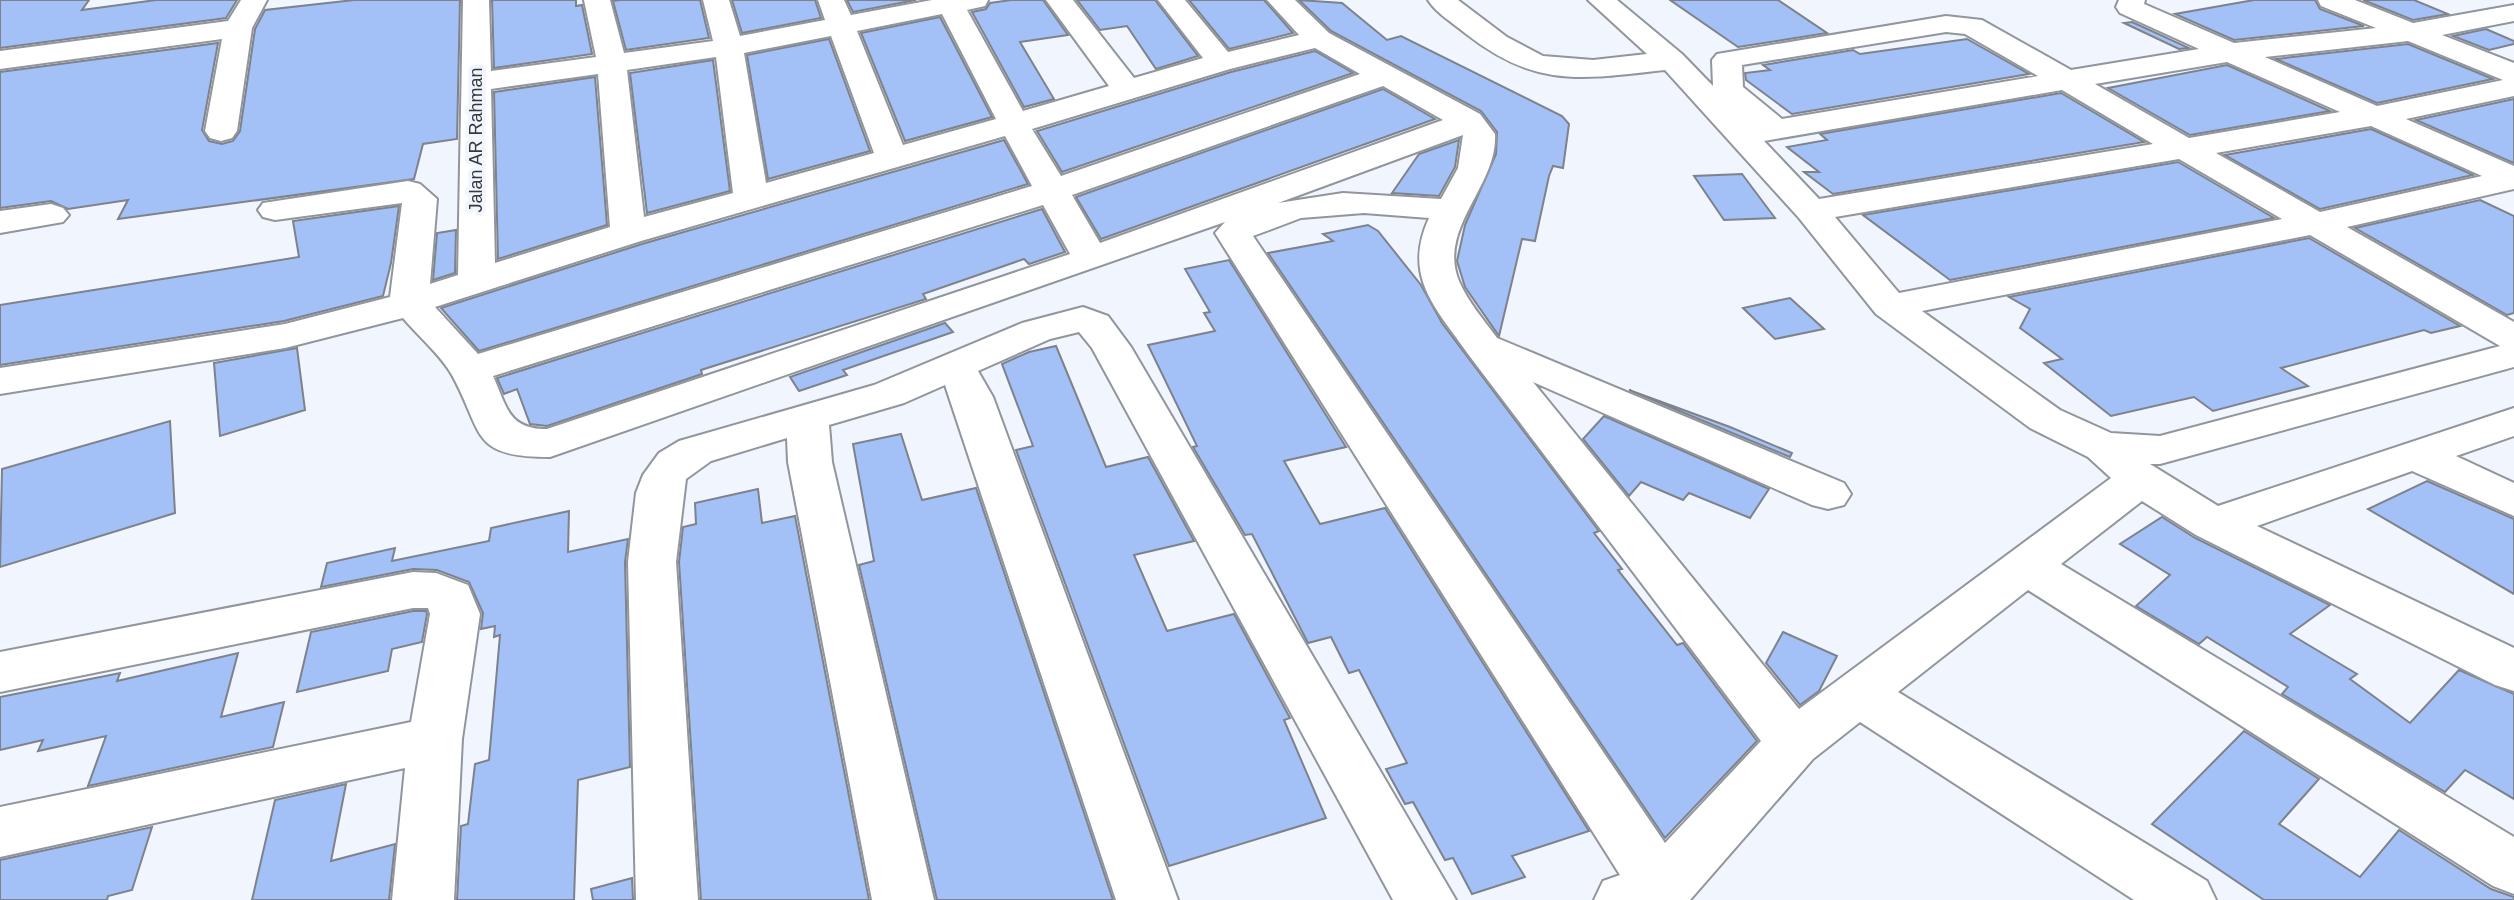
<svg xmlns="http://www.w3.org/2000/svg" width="2514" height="900" font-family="Helvetica,sans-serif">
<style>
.building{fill:#a3c0f7;stroke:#7e828a;stroke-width:2}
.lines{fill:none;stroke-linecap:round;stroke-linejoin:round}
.minor-casing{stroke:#91959c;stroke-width:4}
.minor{fill:#fff;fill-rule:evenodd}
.labels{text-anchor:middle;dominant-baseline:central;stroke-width:8;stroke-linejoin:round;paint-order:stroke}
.far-street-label{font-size:18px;fill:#36383b;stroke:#f1f6fe}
</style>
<rect width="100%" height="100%" fill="#f1f6fe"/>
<!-- building -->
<g class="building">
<polygon points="0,0 89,0 82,10 156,0 237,0 226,18 0,48"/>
<polygon points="354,0 460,0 457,139 423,144 414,179 118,219 128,200 68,209 51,201 0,208 0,72 218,43 202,130 209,141 222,144 233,141 240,131 255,29 265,10"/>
<polygon points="492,0 576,0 576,6 582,5 592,54 494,68"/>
<polygon points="620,0 700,0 709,38 626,50 613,1"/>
<polygon points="732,0 815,0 821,18 742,33"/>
<polygon points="847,0 916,0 853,12"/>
<polygon points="1011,0 1043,0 1068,35 1020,42 1054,99 1024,107 972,12 986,9 990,3"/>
<polygon points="1077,0 1155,0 1198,56 1156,69 1127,26 1100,30"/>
<polygon points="1189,0 1264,0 1293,33 1229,49"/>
<polygon points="1299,0 1342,3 1387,40 1401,36 1562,116 1569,124 1563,168 1553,166 1549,176 1535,241 1522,239 1499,336 1465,287 1457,261 1465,225 1496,154 1497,132 1481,111 1331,31"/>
<polygon points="1670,0 1778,0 1827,33 1738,47"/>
<polygon points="2254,0 2315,0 2320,9 2364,26 2234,40 2175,14"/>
<polygon points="2363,0 2414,0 2448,14 2413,20"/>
<polygon points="940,17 992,117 905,141 861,33"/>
<polygon points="2132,22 2189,48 2179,49 2124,23"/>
<polygon points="2486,29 2514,41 2514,44 2489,50 2453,36"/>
<polygon points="829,39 870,151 768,179 747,55"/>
<polygon points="1967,39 2029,74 1792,114 1746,80 1745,73 1770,70 1763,65 1853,50 1860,54"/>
<polygon points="2408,44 2493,79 2377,103 2276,59"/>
<polygon points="1315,51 1353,73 1062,172 1037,131 1231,72"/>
<polygon points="713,60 730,191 647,213 630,73"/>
<polygon points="2227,65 2330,111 2190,135 2108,88"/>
<polygon points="595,77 607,225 498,259 494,92"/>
<polygon points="1383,89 1435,119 1101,239 1076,197"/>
<polygon points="2061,93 2144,142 1833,194 1804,172 1819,172 1787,147 1827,140 1820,134"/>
<polygon points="2514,99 2514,163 2416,120"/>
<polygon points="2371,129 2473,175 2320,209 2225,155"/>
<polygon points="1004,140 1028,184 479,351 441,308 642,244"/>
<polygon points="1459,140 1455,167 1439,196 1392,193 1419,154"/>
<polygon points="2178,162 2274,218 1950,280 1863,215"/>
<polygon points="1742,174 1775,218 1724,220 1694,176"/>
<polygon points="2480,200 2514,216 2514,313 2507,315 2355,228"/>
<polygon points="399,206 391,263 383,296 284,321 0,365 0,305 299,257 293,221"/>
<polygon points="1042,209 1065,252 1029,264 1024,259 923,294 926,299 701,370 702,374 547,426 530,424 517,389 504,394 497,378"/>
<polygon points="1368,225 1378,231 1421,285 1442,323 1599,531 1594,533 1622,569 1618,570 1677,645 1683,643 1757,741 1665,838 1268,253 1333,241 1323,234"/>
<polygon points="456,230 455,273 433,280 437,233"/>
<polygon points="2309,238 2460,326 2431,333 2424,330 2281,368 2308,386 2213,411 2194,397 2111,416 2044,363 2062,359 2020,328 2030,309 2009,297"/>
<polygon points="1229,260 1346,447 1284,461 1320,524 1385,508 1589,831 1512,856 1525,877 1472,894 1453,858 1445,860 1413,802 1405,804 1386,769 1407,763 1359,670 1349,673 1331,637 1308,643 1252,534 1245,535 1193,447 1197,446 1148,345 1215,331 1204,313 1210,312 1185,269"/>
<polygon points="1790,298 1824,329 1775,339 1743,308"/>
<polygon points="945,323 953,332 843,370 847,375 799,391 790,377"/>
<polygon points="1056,346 1106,467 1148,457 1194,541 1134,555 1167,631 1234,614 1290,718 1284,720 1326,818 1169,866 1016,450 1033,446 1002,364 1029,352"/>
<polygon points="297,348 305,410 220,436 214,363"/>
<polygon points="1629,390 1730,427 1792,453 1790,457"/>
<polygon points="1604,416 1769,489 1750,518 1689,493 1683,500 1641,482 1629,496 1583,439"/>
<polygon points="170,421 175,513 0,567 2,469"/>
<polygon points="901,434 922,500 976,488 1113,900 937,900 859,565 874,561 853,444"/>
<polygon points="2427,481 2514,519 2514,594 2368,509"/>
<polygon points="758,489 762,523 795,516 869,900 701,900 679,562 683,527 696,524 695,503"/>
<polygon points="569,511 568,552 628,539 625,562 630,767 578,780 574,900 457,900 461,826 468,824 475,764 489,760 500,635 494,637 495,626 481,629 483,613 469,582 437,570 413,569 321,587 327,563 395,548 392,561 489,541 491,528"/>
<polygon points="2162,517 2195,538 2330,605 2290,634 2357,674 2350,679 2410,723 2459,670 2514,694 2514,799 2465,770 2445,792 2282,694 2288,687 2207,637 2199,644 2136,606 2170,575 2120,544"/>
<polygon points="413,611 426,611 427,614 422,642 392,649 388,671 297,692 311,632"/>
<polygon points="1783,632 1837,656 1819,691 1800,705 1766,663"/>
<polygon points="238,653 221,717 284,702 273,747 88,786 106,736 38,751 43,740 0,750 0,697 120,673 117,681"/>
<polygon points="2244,731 2319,779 2279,824 2360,877 2399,830 2491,889 2514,897 2514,900 2264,900 2152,824"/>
<polygon points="346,784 331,861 395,844 389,900 252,900 275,800"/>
<polygon points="152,827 132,890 108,896 107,900 0,900 0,860"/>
<polygon points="632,878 633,900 593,900 591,889"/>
</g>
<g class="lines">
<!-- minor casing -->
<g class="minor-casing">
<g id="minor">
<polygon points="241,0 267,0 252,28 237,131 232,138 221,141 210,138 205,131 222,39 0,69 0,51 228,21"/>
<path d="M463,0H489L491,71L596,57L584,0H610L624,53L713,41L703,0H729L740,36L825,20L818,0H844L851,15L932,0H988L985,6L967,10L1023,111L1109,86L1046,0H1073L1134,78L1203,58L1158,0H1185L1228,52L1299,35L1267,0H1295L1329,33L1480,114L1495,134C1498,186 1437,228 1459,281C1468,302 1484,320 1497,338L1844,483L1851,494L1844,505L1828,509L1812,505L1533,382L1799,709L2111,478L2088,457L2030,428L1876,314L1799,218L1665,70C1581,79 1536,89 1465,33C1453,23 1436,13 1428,0H1458L1507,37L1543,56L1593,60L1647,54L1588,0H1617L1682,54L1713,86L1712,60L1717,54L1946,16L1982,20L2071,70L2199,49L2120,13L2116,7L2119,0H2145L2144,4L2151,7L2234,43L2376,28L2321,6L2318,0H2355L2413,23L2514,5V21L2442,35L2514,63V96L2406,119L2514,166V189L2347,227L2514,322V367L2160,464H2150L2218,506L2514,408V436L2456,456L2514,483V516L2412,471L2257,526L2514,648V691L2495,685L2196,535L2142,501L2061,564L2514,837V894L2493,886L2028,590L1898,692L2207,881L2216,900H2134L1860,722L1813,759L1690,900H1594L1603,881L1620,875L1215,233L1225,222L550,457C469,457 484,433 452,375C440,354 418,336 403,318L285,348L0,394V368L285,324L390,297L402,203L275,220L263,217L258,210L263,203L408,181L420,184L437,199L430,284L458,275ZM942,14L996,119L903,145L857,31ZM1946,32L1965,34L2038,76L1782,119L1743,87L1742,65ZM831,36L874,153L766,183L744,53ZM2408,41L2503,80L2377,106L2265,57ZM1315,48L1360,74L1061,176L1032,129L1230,69ZM716,57L733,193L644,217L627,70ZM2227,62L2340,112L2189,138L2095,84ZM598,74L610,227L495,263L491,89ZM1383,86L1443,120L1100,243L1072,195ZM2062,90L2153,144L1819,199L1764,141ZM2371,126L2482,176L2320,212L2216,153ZM1463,135L1458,168L1441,199L1343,193L1278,203ZM1005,136L1032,186L478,354L435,307L641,241ZM2179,159L2282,219L1899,293L1835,217ZM1043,205L1070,254L547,429C508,429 507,407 493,376ZM1364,213L1429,218C1402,277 1436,308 1468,354L1761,741L1665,843L1253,236L1301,218ZM2310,235L2500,346L2160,436L2111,433L2060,410L1922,311Z"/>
<polygon points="51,204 63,208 69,215 63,222 0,233 0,211"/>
<polygon points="1083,307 1108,316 1131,347 1456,900 1393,900 1092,348 1079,332 1050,339 978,371 993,397 1178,900 1116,900 945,385 904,403 829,425 832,462 934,900 872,900 788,462 787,438 711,461 686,479 676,562 698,900 636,900 628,562 636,493 643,475 659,453 679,441 874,385 1022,323"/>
<polygon points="413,572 436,573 468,585 480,614 462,739 454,900 392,900 405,768 0,857 0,807 411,722 430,614 428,608 413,608 0,692 0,652"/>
</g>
</g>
<!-- minor -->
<use href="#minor" class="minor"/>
</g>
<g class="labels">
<!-- far-street labels -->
<g class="far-street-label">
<text transform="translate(476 140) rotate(-90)">Jalan AR Rahman</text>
</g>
</g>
</svg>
